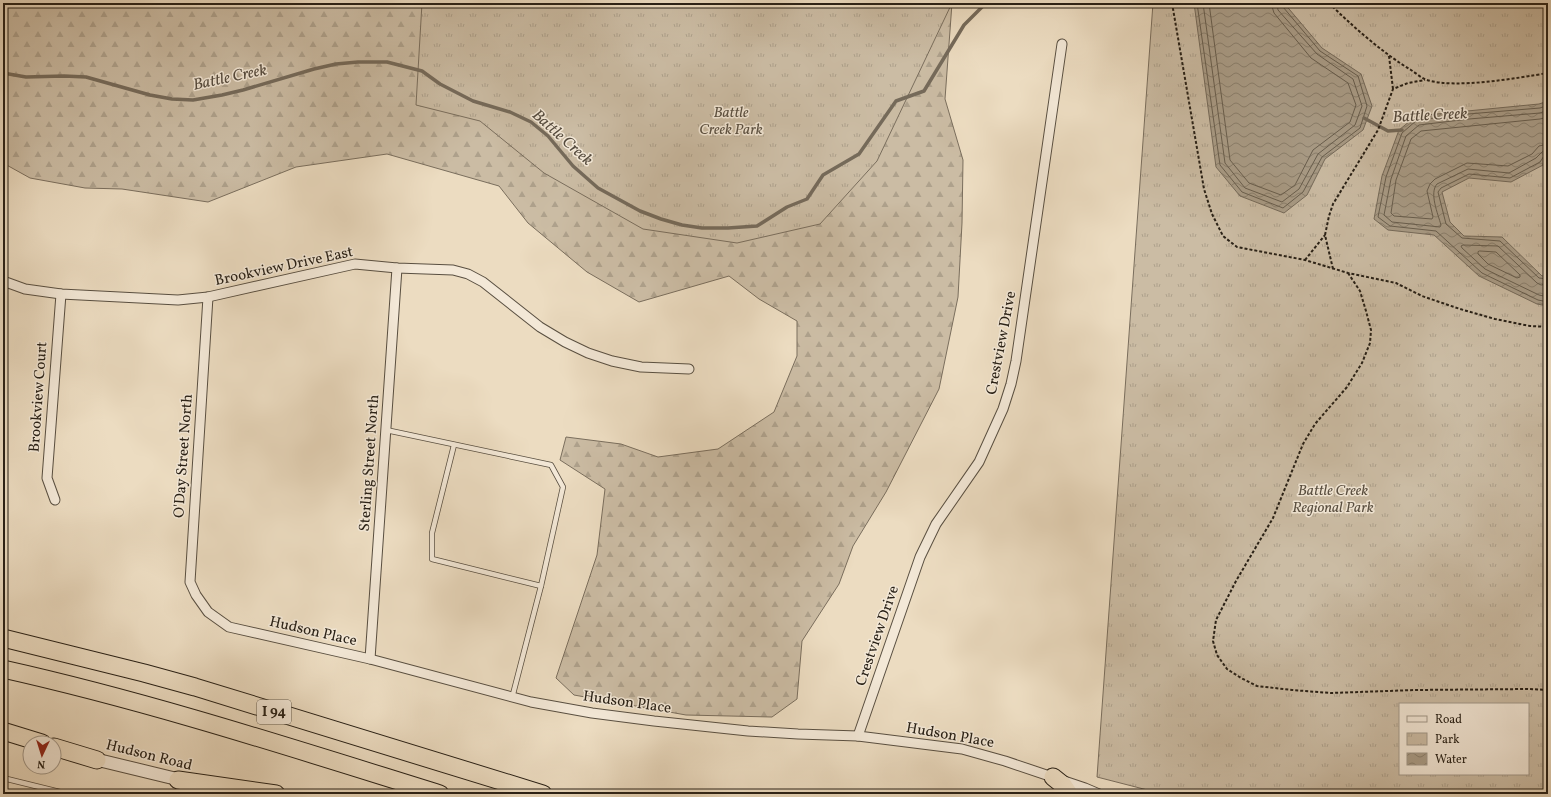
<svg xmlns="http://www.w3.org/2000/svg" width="1551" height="797" font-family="Vollkorn,serif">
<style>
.forest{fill:url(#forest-firs);stroke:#7a6e5d}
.park{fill:url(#park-tufts);stroke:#7a6e5d;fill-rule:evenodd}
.water{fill:url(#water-waves);stroke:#756a5a}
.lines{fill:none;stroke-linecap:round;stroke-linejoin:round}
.shore{stroke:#685e4e;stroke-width:1}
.stream{stroke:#756a5a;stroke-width:3.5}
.service-casing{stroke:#594f41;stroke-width:6}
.minor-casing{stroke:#594f41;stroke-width:11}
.tertiary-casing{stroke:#594f41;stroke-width:14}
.motorway-casing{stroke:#282016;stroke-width:19}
.path{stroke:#282016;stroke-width:2;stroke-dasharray:3 2;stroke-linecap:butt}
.service{stroke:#f3e8d7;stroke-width:4.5}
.minor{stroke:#f3e8d7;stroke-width:9}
.tertiary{stroke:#f3e8d7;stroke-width:12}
.motorway{stroke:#ecdcc1;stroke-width:17}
.labels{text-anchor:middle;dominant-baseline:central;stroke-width:3;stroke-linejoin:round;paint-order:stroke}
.shield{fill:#f3e8d7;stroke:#655c50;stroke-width:1}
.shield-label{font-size:14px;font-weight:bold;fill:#282016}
.park-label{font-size:15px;font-style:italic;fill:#594f41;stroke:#f3e8d7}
.street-label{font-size:15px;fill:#282016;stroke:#f3e8d7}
.water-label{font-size:16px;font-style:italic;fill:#554b3e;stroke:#f3e8d7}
</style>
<defs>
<pattern id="forest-firs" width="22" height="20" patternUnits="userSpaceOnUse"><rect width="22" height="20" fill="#cbbca4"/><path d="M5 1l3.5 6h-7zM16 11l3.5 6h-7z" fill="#aea18c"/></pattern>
<pattern id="park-tufts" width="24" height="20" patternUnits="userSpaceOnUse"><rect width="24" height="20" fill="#cbbca4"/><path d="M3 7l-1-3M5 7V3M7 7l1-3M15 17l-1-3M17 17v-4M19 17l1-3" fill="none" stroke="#aea18c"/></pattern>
<pattern id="water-waves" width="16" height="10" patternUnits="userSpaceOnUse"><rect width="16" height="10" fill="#a99c87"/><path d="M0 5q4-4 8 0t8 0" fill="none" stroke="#8a7f6d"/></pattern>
</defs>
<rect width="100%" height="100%" fill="#ecdcc1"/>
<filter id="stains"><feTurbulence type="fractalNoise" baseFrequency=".005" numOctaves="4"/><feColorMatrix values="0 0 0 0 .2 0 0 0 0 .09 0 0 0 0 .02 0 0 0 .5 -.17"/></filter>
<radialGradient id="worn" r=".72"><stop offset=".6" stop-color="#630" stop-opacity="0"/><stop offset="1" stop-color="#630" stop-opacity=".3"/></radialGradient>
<!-- forest -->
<polygon class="forest" points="3,3 952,3 945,99 963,160 962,223 958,297 939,389 886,492 853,546 839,584 802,641 797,699 772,717 686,715 574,695 556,678 597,555 605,489 560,460 566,437 621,444 658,457 718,449 774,412 797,356 797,321 759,299 729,276 639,302 587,272 528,223 499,186 387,154 296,167 208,202 122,189 85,188 30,178 3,163"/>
<!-- park -->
<g class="park">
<polygon points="422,3 952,3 877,161 820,224 737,243 643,229 544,173 480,121 416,105"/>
<path d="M1153,3H1548V794H1163L1097,777ZM1400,704H1528V774H1400Z"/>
</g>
<!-- water -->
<g class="water">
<polygon points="1194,3 1284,3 1322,48 1361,74 1372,106 1363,130 1325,159 1307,195 1284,213 1240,196 1216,167"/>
<polygon points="1548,101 1548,156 1543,165 1511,182 1469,178 1442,192 1450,222 1464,236 1502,237 1542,276 1548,275 1548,306 1537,304 1479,276 1434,235 1388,230 1374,219 1382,176 1399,130 1416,116 1539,104"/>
</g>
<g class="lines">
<!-- shore -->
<g class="shore">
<polyline points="1197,3 1220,165 1242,192 1283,208 1303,192 1322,157 1360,128 1367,106 1358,76 1320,51 1283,7 1282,3"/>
<polyline points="1203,3 1225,163 1245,188 1282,202 1299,189 1318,154 1355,125 1362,106 1353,79 1317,54 1278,10 1277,3"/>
<polyline points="1209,3 1230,160 1249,183 1281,195 1295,185 1313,150 1350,122 1356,105 1348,83 1311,58 1274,13 1271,3"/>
<polyline points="1548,105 1540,108 1468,114 1417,120 1402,133 1386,177 1378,217 1390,226 1436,231 1482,273 1538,300 1548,302"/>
<path d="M1548,110L1540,113L1469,119L1419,125L1406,136L1391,179L1384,215L1392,222L1440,227L1441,225C1438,214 1429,193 1437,184L1468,169L1509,173L1536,158L1542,152L1548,150"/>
<polyline points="1548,117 1540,119 1421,131 1411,139 1396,180 1391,213 1394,216 1432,219 1433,217 1427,191 1430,184 1435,179 1467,163 1508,166 1532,154 1539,146 1548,144"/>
<polyline points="1548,155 1544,156 1540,162 1510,178 1469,174 1441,188 1438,192 1446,224 1462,238 1500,241 1539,278 1548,279"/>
<polygon points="1480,251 1496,252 1520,275 1520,277 1517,278 1488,264 1478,254 1478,252"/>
<polyline points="1548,284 1541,285 1537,283 1498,246 1463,245 1461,246 1462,248 1485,269 1539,295 1548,297"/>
</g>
<!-- stream -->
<g class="stream">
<polyline points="3,73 26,77 64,76 86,77 150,95 172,99 193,100 222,95 243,90 314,69 336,64 358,62 387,62 422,71 440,84 473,101 510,112 531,122 548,136 573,166 598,188 640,211 661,219 682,225 702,228 728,228 757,226 787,207 807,199 823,175 859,154 896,101 924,91 964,25 986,3"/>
<polyline points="1364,118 1388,131 1402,130"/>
</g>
<!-- service casing -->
<g class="service-casing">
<g id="service">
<polyline points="386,430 551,465 563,487 541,586 512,698"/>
<polyline points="454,445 432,533 432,559 541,586"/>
<polyline points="3,778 68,794"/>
</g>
</g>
<!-- minor casing -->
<g class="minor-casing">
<g id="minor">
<polyline points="3,281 25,289 61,294 178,300 208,297 355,264 397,268 453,270 468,274 483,282 540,327 565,342 588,353 612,361 641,367 689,369"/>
<polyline points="208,297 190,582 196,595 208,612 229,627 370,659 531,702 592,713 654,721 748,731 798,734 858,736 962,749 1005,761 1085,788 1099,794"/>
<polyline points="55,500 47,478 61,294"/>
<polyline points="370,659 397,268"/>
<polyline points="858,736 920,557 936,524 979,462 1003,409 1011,384 1016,361 1062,44"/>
</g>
</g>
<!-- tertiary casing -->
<g class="tertiary-casing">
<polyline id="tertiary" points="90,758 185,781"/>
</g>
<!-- motorway casing -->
<g class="motorway-casing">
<g id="motorway">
<polyline points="3,638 144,673 195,687 543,794"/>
<path d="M3,669C151,702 295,749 440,794"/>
<polyline points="3,731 42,743"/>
<polyline points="54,747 97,760"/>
<polyline points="1053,777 1063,785 1069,794"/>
<polyline points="178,780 276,794"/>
</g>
</g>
<!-- path -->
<g class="path">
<polyline points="1172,3 1204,189 1212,214 1223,236 1237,247 1305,260 1348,273 1396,283 1422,296 1460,309 1495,319 1530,326 1548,327"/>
<path d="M1329,3C1351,25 1384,54 1411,70C1416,73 1421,78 1427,80C1455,89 1518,78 1548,73"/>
<polyline points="1389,56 1393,89"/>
<polyline points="1305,260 1325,235"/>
<polyline points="1333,269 1325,235 1329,216 1333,204 1378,130 1393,89 1408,83 1425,80"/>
<polyline points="1348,273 1360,291 1366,311 1371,330 1370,343 1362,363 1347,387 1315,424 1303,444 1273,518 1236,581 1216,620 1213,641 1217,655 1227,669 1241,678 1257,686 1292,690 1331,693 1415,690 1528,689 1548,690"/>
<polyline points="3,790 19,794"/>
</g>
<!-- service -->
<use href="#service" class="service"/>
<!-- minor -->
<use href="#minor" class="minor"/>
<!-- tertiary -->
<use href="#tertiary" class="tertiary"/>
<!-- motorway -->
<use href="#motorway" class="motorway"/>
</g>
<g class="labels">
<!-- shield labels -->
<rect class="shield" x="257" y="700" width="34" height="24" rx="3"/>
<g class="shield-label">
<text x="274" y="712">I 94</text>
</g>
<!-- park labels -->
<g class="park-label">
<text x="731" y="113">Battle<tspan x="731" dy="17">Creek Park</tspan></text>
<text x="1333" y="491">Battle Creek<tspan x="1333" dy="17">Regional Park</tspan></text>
</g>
<!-- street labels -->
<g class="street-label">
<text transform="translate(284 267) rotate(-12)">Brookview Drive East</text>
<text transform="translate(1002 343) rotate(-79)">Crestview Drive</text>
<text transform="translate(39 397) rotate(-86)">Brookview Court</text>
<text transform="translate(184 456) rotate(-86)">O'Day Street North</text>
<text transform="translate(370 463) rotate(-86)">Sterling Street North</text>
<text transform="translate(313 632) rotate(13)">Hudson Place</text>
<text transform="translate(878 636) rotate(-71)">Crestview Drive</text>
<text transform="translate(627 703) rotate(8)">Hudson Place</text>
<text transform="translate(950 736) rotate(10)">Hudson Place</text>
<text transform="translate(149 756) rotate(14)">Hudson Road</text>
</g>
<!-- water labels -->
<g class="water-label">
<text transform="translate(230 78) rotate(-12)">Battle Creek</text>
<text transform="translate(1430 116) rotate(-3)">Battle Creek</text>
<text transform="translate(562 138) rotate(42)">Battle Creek</text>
</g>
</g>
<!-- margin -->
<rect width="1551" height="797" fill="none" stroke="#ecdcc1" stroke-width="16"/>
<rect x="4" y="4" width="1543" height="789" fill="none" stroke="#282016" stroke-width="2"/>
<rect x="8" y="8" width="1535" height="781" fill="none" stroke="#282016"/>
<!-- legend -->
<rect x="1399" y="703" width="130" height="72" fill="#f3e8d7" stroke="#a2988a"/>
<rect x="1407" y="716" width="20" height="6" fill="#f3e8d7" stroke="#a2988a"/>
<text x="1435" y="723" font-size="12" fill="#282016">Road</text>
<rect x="1407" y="733" width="20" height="12" fill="url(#park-tufts)" stroke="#a2988a"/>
<text x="1435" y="743" font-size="12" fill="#282016">Park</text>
<rect x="1407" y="753" width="20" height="12" fill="url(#water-waves)" stroke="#a2988a"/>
<text x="1435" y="763" font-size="12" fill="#282016">Water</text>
<!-- north arrow -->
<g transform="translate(42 755) rotate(184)"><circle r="19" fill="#f3e8d7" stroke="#a2988a"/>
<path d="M0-3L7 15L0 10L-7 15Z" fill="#8f2418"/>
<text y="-6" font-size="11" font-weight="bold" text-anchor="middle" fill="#282016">N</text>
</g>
<rect width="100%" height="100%" filter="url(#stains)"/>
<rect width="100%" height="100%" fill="url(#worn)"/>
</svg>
